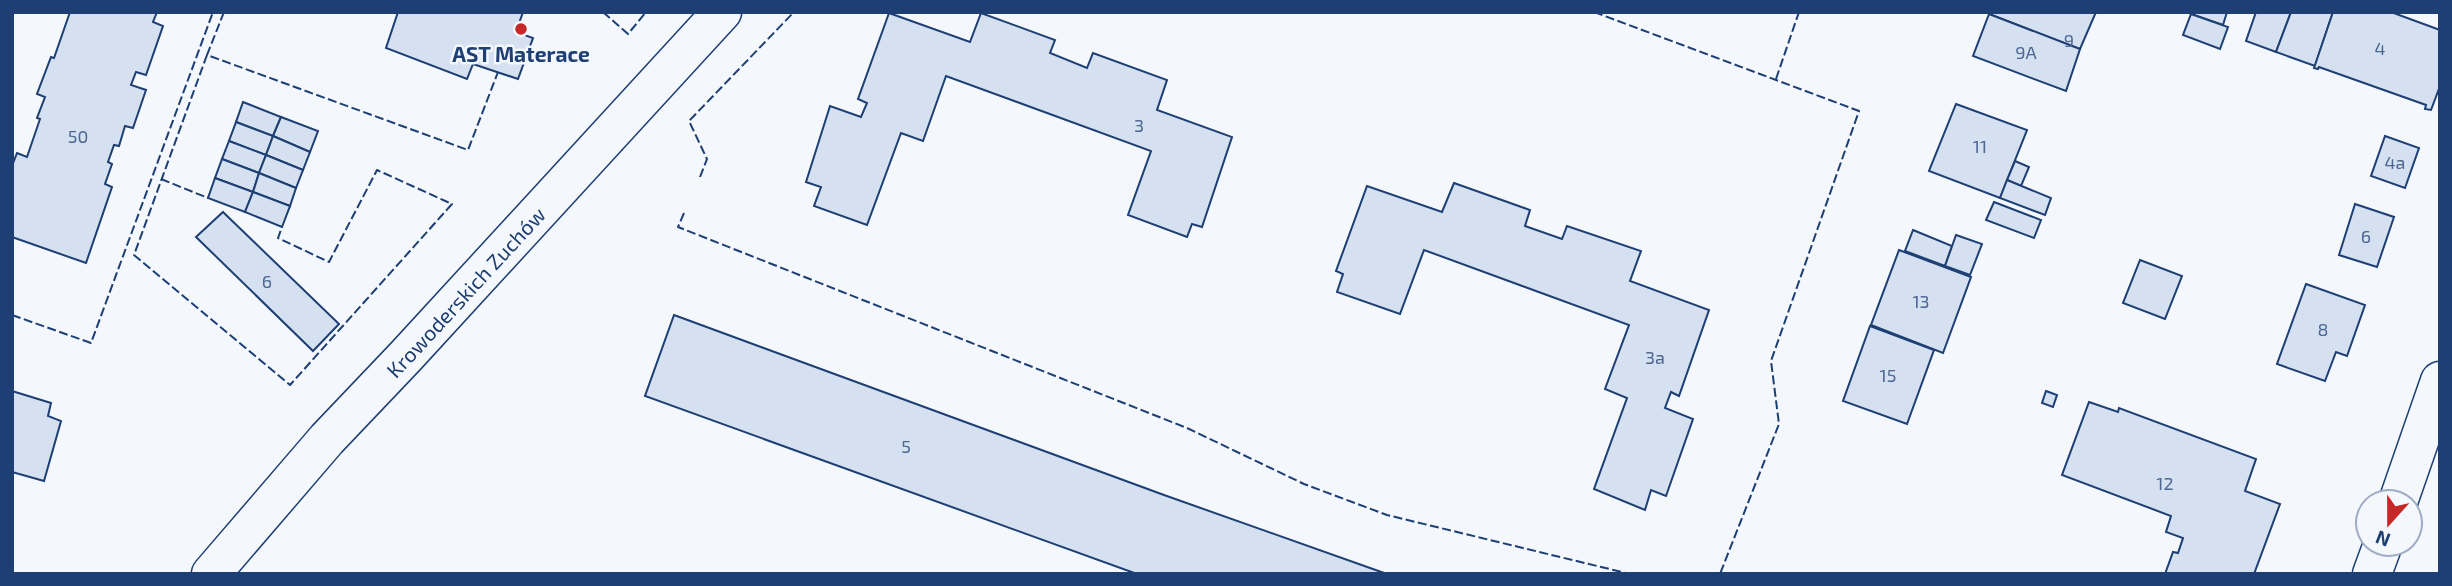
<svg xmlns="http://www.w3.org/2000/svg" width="2452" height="586" font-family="'Exo 2',sans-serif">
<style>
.building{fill:#d5e0f0;stroke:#1d3f73;stroke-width:2}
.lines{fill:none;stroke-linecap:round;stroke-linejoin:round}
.street-casing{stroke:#1d3f73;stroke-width:41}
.secondary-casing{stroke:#1d3f73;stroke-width:41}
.street{stroke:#f4f7fb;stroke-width:38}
.secondary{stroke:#f4f7fb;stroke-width:38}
.fence{stroke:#1d3f73;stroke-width:2;stroke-dasharray:9 3.5;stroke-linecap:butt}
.poi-dot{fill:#c62828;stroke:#f4f7fb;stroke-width:2.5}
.labels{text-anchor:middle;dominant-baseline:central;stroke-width:5;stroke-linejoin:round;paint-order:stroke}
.number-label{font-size:18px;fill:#4b6792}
.poi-label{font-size:21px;font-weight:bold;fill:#1d3f73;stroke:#f4f7fb}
.street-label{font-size:21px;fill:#1d3f73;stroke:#f4f7fb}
</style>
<rect width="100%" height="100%" fill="#f4f7fb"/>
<!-- building -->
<g class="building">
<polygon points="70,12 157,12 153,22 163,26 146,75 136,72 131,85 146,90 133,128 125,126 119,146 114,145 108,162 112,164 105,184 112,187 86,263 12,237 12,166 17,153 27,157 40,119 37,118 45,97 37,94 51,57 54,58"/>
<polygon points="398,12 523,12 516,32 533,38 518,79 473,64 467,79 386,48"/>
<polygon points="1989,12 2096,12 2080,49 1989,14"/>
<polygon points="2192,12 2227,12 2223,25 2191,14"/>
<polygon points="2256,12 2291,12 2276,52 2246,41"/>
<polygon points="2291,12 2333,12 2315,66 2276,52"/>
<polygon points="2333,12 2391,12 2440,30 2440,86 2431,110 2425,109 2426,105 2319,67 2318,69 2314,68"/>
<polygon points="889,13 970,42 981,13 1055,40 1050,53 1087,68 1093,53 1167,80 1157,110 1232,137 1202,227 1192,224 1187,237 1128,215 1151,151 946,76 923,141 901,133 867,225 814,206 821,187 806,182 830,106 861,117 867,103 858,99"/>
<polygon points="1989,14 2080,49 2066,91 1973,56"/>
<polygon points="2191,14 2228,27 2220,49 2183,35"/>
<polygon points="243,102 281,117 273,136 236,122"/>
<polygon points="1956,104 2027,130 2000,198 1929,171"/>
<polygon points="281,117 318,131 310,152 273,136"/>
<polygon points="236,122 273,136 266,155 229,141"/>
<polygon points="273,136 310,152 303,170 266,155"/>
<polygon points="2385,136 2419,148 2405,188 2371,176"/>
<polygon points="229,141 266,155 259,173 222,159"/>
<polygon points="266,155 303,170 296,188 259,173"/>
<polygon points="222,159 259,173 253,192 215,178"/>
<polygon points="2015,161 2029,167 2021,186 2007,180"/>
<polygon points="259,173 296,188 290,206 253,192"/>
<polygon points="215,178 253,192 245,212 208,198"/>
<polygon points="2007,180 2051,198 2045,215 2000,198"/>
<polygon points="1454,183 1530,210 1525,226 1562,239 1567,226 1641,251 1630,281 1709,310 1679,396 1671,392 1665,408 1693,419 1666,496 1651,490 1645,510 1594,489 1627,398 1605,389 1629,325 1424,250 1400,314 1337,292 1343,274 1336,271 1367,186 1442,212"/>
<polygon points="253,192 290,206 282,227 245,212"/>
<polygon points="1994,202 2041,220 2034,238 1986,220"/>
<polygon points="2355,204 2394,217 2377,267 2339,255"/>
<polygon points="223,212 339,324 313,351 196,237"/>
<polygon points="1913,230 1952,246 1945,266 1905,251"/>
<polygon points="1956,235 1982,244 1970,275 1945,266"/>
<polygon points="1899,250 1971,277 1943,353 1871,325"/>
<polygon points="2140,260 2182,276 2165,319 2123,303"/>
<polygon points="2306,284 2365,305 2347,356 2336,352 2325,381 2277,364"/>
<polygon points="674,315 1164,495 1387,574 1137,574 645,396"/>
<polygon points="1870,326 1934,350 1907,424 1843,401"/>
<polygon points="12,391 51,403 48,416 61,421 44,481 12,472"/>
<polygon points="2046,391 2057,395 2053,407 2042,403"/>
<polygon points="2089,402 2118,412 2119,408 2256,459 2245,491 2280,504 2254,574 2165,574 2173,552 2178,553 2183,538 2166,532 2171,516 2062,475"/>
</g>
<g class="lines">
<!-- street casing -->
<g class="street-casing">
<g id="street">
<polyline points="2398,502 2440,381"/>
<polyline points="2372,574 2383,544"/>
</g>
</g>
<!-- secondary casing -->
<g class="secondary-casing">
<g id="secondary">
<path id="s1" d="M211,574L327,439L406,356L722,12"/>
</g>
</g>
<!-- street -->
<use href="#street" class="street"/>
<!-- secondary -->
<use href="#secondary" class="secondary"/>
<!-- fence -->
<g class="fence">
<polyline points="224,12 207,55 468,150 498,72"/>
<polyline points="603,12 628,34 646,12"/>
<polyline points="1594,12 1859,111 1771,361 1779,424 1720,574"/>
<polyline points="207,55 134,255 290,385 452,204 377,170 329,262 278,238 282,227"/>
<polyline points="1776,79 1799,12"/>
<polyline points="700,177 707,159 689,121 794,12"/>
<polyline points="161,179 208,198"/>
<polyline points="684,213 678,227 1187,428 1304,484 1387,515 1630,574"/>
<polyline points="12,315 91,343 213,12"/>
</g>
</g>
<!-- markers -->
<circle class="poi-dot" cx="521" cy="29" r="7"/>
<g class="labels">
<!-- number labels -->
<g class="number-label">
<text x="2069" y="40">9</text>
<text x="2380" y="48">4</text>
<text x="2026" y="52">9A</text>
<text x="1139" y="125">3</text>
<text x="78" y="136">50</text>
<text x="1980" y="146">11</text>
<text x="2395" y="162">4a</text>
<text x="2366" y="236">6</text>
<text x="267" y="281">6</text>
<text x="1921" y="301">13</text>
<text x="2323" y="329">8</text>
<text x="1655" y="357">3a</text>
<text x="1888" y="375">15</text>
<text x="906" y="446">5</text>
<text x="2165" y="483">12</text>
</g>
<!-- poi labels -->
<g class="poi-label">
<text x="521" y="53">AST Materace</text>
</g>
<!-- street labels -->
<g class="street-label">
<text stroke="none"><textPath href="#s1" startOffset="380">Krowoderskich Zuchów</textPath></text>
</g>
</g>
<!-- border -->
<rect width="2452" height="586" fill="none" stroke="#1d3f73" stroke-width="28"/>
<!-- north arrow -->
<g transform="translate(2389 523) rotate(201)"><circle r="33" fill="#f4f7fb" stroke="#9eadc5" stroke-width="2"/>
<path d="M0-5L12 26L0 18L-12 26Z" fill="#c62828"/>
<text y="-10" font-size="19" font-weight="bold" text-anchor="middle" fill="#1d3f73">N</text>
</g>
</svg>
